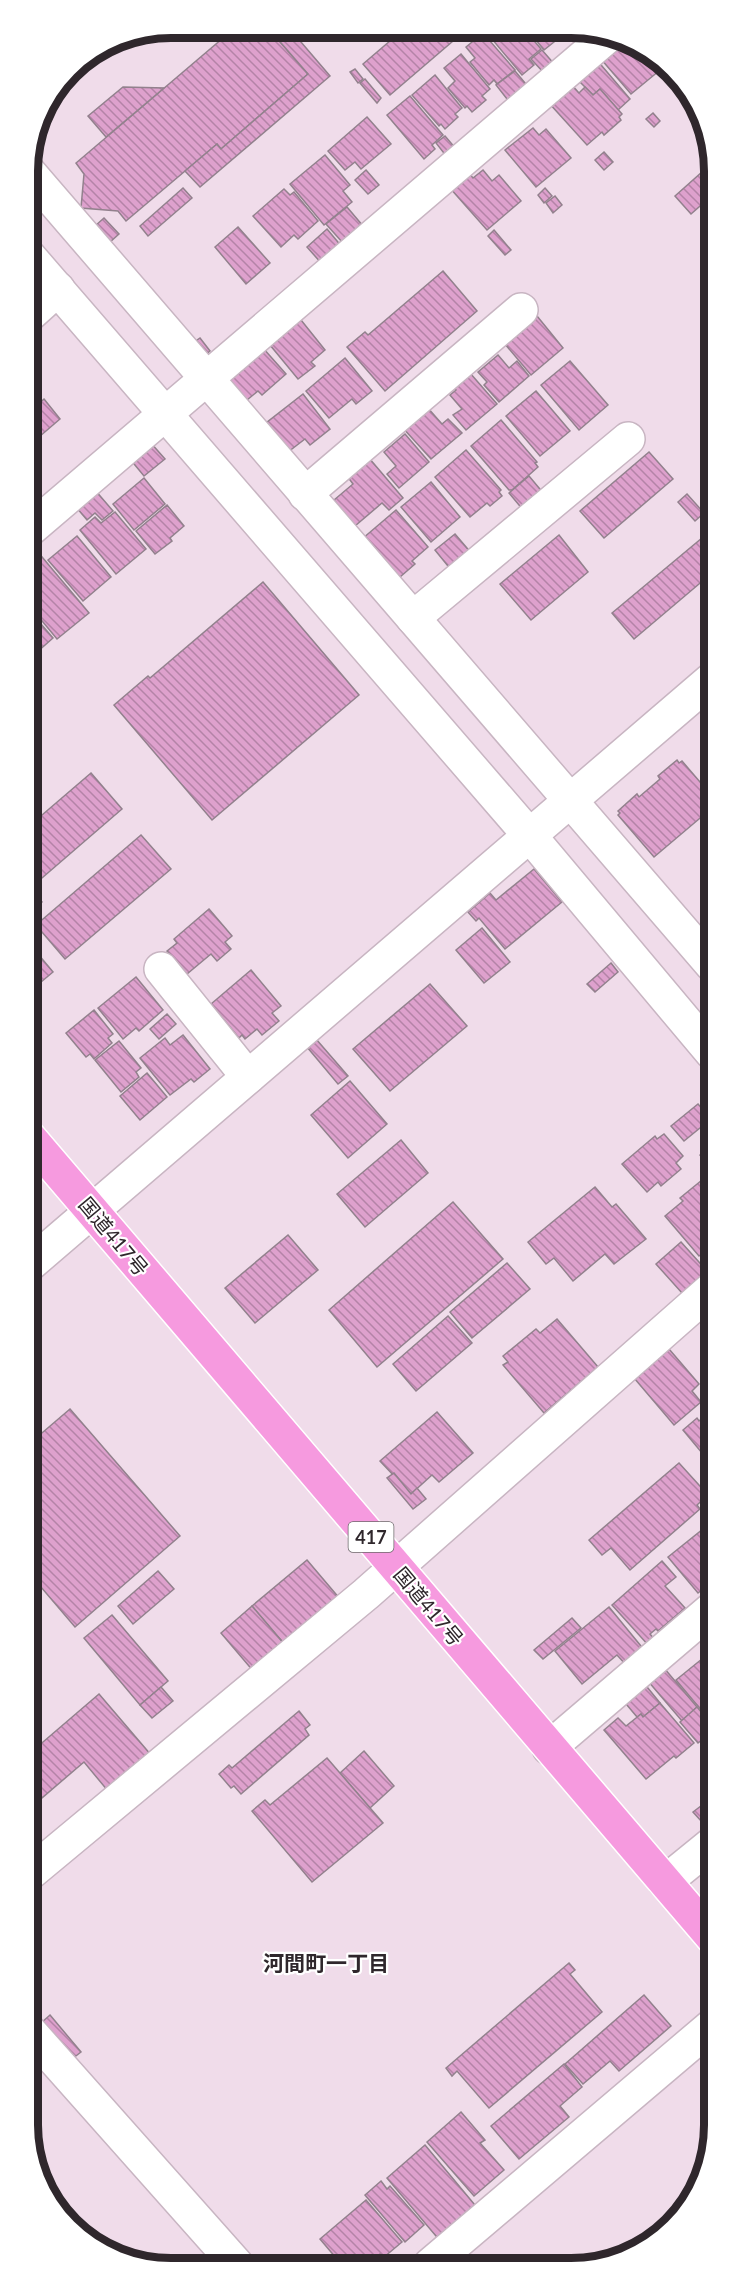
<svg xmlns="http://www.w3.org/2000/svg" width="741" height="2295" font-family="Lato,'Noto Sans JP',sans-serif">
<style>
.building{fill:url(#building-back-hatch);stroke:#92818d;stroke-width:1.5}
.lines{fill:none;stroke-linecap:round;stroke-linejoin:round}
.street-casing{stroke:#c8b5c2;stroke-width:36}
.highway-casing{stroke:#fff;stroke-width:36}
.street{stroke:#fff;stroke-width:33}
.highway{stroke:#f69adf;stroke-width:33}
.labels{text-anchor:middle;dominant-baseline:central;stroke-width:4.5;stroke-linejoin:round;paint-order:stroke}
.shield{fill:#fff;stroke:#6d686b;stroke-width:1.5}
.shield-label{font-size:18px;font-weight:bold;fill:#2f272c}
.street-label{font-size:20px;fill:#2f272c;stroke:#fff}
.neighbourhood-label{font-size:21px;font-weight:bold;fill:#2f272c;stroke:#fff}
.rim{fill:none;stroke:#2f272c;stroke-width:8}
</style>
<defs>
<pattern id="building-back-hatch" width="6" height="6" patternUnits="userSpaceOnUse" patternTransform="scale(1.5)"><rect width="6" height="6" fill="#dea1cd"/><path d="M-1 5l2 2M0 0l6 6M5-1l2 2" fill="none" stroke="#b483a7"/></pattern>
</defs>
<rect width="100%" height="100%" fill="#f0dcea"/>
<!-- building -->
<g class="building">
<polygon points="236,27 268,28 308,74 221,149 217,144 126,221 118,211 81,208 84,174 76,163"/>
<polygon points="268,28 289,28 330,76 200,187 185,171 217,144 221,149 308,74"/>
<polygon points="404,29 467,29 390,95 363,64"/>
<polygon points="491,29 524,29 541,49 529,59 534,65 522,75 487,33"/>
<polygon points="527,29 563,30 556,35 559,38 544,50"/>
<polygon points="483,33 515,70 497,84 494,80 489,85 470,62 475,58 466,47"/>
<polygon points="621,42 665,66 631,94 601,59"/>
<polygon points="542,50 555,65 545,74 531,59"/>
<polygon points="461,54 490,89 482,96 486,100 472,112 467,106 465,108 448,88 455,81 444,68"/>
<polygon points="596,59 630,99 618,110 600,89 593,95 575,77"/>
<polygon points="355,69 363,79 358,83 350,72"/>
<polygon points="515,71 530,89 511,104 496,85"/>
<polygon points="435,75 462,108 455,114 458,117 445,129 441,124 439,126 412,95"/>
<polygon points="365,79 381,98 377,103 360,83"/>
<polygon points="571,84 579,93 585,87 593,95 600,89 622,114 619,117 621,120 604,135 602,132 587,145 549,103"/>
<polygon points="123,87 164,88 106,137 88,116"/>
<polygon points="410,96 443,135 432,145 435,149 424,159 387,115"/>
<polygon points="653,113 660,121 654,127 646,119"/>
<polygon points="367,117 391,144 361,169 355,162 345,170 328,151"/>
<polygon points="533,128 539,135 546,129 571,158 536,187 505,150"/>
<polygon points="445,136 457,150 447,157 436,143"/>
<polygon points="604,152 613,162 604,170 595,160"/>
<polygon points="325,155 350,185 343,191 352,202 324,225 290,184"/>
<polygon points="711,164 711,199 708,202 707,200 691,214 675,196"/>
<polygon points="366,170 379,185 368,194 355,180"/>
<polygon points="483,170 492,181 499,175 521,201 487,230 450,188 468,172 473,178"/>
<polygon points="183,188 192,198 148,236 140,226"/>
<polygon points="545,188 552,196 544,203 538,195"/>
<polygon points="284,189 290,195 294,192 318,221 298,239 294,235 281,247 253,216"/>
<polygon points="555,196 562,205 553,213 546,203"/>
<polygon points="347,207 363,226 343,243 326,224"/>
<polygon points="104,218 119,234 109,243 95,226"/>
<polygon points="238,227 270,263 246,284 215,247"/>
<polygon points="327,229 342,247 322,264 307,247"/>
<polygon points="494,230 511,250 505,255 488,236"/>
<polygon points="443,271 477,311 385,391 347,347 365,332 368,335"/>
<polygon points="537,316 563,348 531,375 505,344"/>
<polygon points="301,320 325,350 311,362 315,366 298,379 270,345"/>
<polygon points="200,338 210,351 203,357 193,343"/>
<polygon points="263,348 286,374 262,395 258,391 247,400 228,378"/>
<polygon points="498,355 509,368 517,361 529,376 499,402 484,385 487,382 478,372"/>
<polygon points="345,358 372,391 356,404 352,399 329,418 306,391"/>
<polygon points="570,361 608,405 579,430 541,385"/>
<polygon points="470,373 497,404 466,430 453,415 462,409 450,395 456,390 453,387"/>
<polygon points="536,391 570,431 540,456 506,416"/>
<polygon points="303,394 330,429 310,445 305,439 288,452 266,423"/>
<polygon points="44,399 60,419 39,437 28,423 28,413"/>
<polygon points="427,407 442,424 448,419 462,433 431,459 403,428"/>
<polygon points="501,420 537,462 535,463 538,467 512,490 509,490 471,446"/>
<polygon points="405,434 429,462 399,488 387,474 396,466 384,452"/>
<polygon points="150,442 165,459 144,476 130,459"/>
<polygon points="466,450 501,490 499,492 502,496 490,506 487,503 470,517 435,477"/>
<polygon points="649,452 673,479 604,538 580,511"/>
<polygon points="369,458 403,498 389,510 382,503 355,526 334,500 353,484 347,476"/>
<polygon points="529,476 544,494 524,511 509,493"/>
<polygon points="144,478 165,504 134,530 113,504"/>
<polygon points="431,482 460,517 431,542 401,507"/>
<polygon points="95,490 113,511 102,520 95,513 87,520 76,507"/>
<polygon points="687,494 704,513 695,521 678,502"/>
<polygon points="167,505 184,526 170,538 172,541 155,554 136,531"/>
<polygon points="396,510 428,547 412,561 415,564 400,577 397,574 394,576 362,539"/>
<polygon points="115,512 146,549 116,574 80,530 95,517 101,523"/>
<polygon points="708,533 712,537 712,573 634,639 612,613"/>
<polygon points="455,534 472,554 452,571 435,550"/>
<polygon points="559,535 588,572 531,620 500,584"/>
<polygon points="77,536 111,577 83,601 48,560"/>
<polygon points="32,545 89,613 57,639 28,604 28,549"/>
<polygon points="263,582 359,695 212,820 114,705 148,676 150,678"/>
<polygon points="28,609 53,638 28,660"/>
<polygon points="677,760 679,763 682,761 712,796 712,808 654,857 618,815 620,813 618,811 637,794 639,797 660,779 658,776"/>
<polygon points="91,773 122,809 35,884 28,876 28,827"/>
<polygon points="141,835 171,869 65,959 36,925"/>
<polygon points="534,869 562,902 505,949 479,918 476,921 468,912 490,893 496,900"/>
<polygon points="32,891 42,902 33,910 28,905 28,895"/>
<polygon points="209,909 232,936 225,942 231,949 217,961 211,954 187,974 167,951 177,943 174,939"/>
<polygon points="482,928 510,962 484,983 456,950"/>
<polygon points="28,942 53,972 28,993"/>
<polygon points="611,963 618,972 595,992 587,984"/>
<polygon points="251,970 281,1006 272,1013 279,1021 262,1035 257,1029 245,1039 242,1035 239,1038 211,1004"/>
<polygon points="136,977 163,1010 139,1031 136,1028 123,1039 98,1008"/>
<polygon points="430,984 467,1026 390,1091 353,1049"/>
<polygon points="94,1010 113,1034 108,1038 112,1043 94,1059 90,1054 86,1057 66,1033"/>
<polygon points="167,1014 176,1024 159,1039 150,1029"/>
<polygon points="183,1035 210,1069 194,1082 191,1079 170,1095 140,1058 165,1038 170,1045"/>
<polygon points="316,1039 348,1076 338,1084 307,1047"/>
<polygon points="119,1041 141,1068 136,1072 139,1077 121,1092 95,1060"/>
<polygon points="147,1073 167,1097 140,1120 120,1096"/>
<polygon points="350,1081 387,1124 348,1158 311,1115"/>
<polygon points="698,1104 711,1119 684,1141 671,1126"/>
<polygon points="664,1134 683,1156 676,1163 681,1169 661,1186 658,1182 647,1192 622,1164 655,1136 657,1139"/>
<polygon points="401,1140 428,1173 365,1227 337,1194"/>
<polygon points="713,1144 713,1163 709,1166 700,1155"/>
<polygon points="713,1171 713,1245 699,1256 665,1216 683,1201 680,1198"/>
<polygon points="595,1187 612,1207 616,1204 646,1239 614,1264 605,1254 573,1281 554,1258 546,1264 528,1242"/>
<polygon points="453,1202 503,1259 377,1367 329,1310"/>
<polygon points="288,1235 318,1270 255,1323 225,1288"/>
<polygon points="681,1242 707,1271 682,1293 656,1264"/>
<polygon points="507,1263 530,1289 472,1338 450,1312"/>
<polygon points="448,1316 472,1343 416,1391 393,1364"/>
<polygon points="557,1319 598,1367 544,1413 503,1365 508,1362 503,1356 536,1329 540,1333"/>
<polygon points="713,1328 713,1356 705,1346 708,1332"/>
<polygon points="669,1349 699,1384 692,1391 701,1402 674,1425 635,1379"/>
<polygon points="70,1409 180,1536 75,1627 29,1573 29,1444"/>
<polygon points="713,1409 713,1454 707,1459 683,1430 697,1418 699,1421"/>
<polygon points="437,1412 473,1453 439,1482 432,1475 411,1494 380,1461"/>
<polygon points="679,1463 708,1495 697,1505 700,1509 630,1570 611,1548 602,1555 589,1540"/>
<polygon points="394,1473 411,1494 417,1488 426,1499 413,1509 387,1478"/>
<polygon points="713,1521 713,1581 698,1593 668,1557"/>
<polygon points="307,1560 340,1599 285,1645 252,1606"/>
<polygon points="662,1561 676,1577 665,1586 685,1608 658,1631 656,1629 650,1634 655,1640 649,1646 612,1605"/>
<polygon points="158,1571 174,1589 133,1624 118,1606"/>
<polygon points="252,1606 285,1645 254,1672 221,1633"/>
<polygon points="609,1607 645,1651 627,1666 617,1655 582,1684 555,1651"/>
<polygon points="112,1615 168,1681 140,1705 84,1638"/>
<polygon points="572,1618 581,1628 543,1659 534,1650"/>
<polygon points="713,1650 713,1724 676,1680"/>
<polygon points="664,1668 697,1707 682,1721 648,1681"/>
<polygon points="643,1682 660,1703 643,1717 641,1714 637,1717 622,1699"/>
<polygon points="161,1687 173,1701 152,1718 140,1705"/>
<polygon points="99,1694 151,1755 108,1791 84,1762 29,1809 29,1754"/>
<polygon points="660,1703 694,1743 676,1758 674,1756 646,1779 604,1730 618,1718 626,1726 641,1714 643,1717"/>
<polygon points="697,1707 713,1726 713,1752 703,1739 698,1743 680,1722"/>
<polygon points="299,1711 310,1725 305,1729 309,1735 241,1794 234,1786 231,1788 219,1774 229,1765 232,1768"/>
<polygon points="364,1751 394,1786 370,1808 340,1773"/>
<polygon points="327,1758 383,1823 312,1882 252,1811 265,1800 270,1805"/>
<polygon points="710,1799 713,1803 713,1834 693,1812"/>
<polygon points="569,1963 575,1970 570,1974 602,2012 489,2108 457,2071 452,2076 446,2068"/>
<polygon points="644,1995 671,2026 619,2071 610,2061 583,2084 565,2064"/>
<polygon points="50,2015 81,2052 72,2059 41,2023"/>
<polygon points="564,2064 582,2087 560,2106 569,2117 519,2159 491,2126"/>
<polygon points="461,2112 485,2140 480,2143 504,2170 474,2196 427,2142"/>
<polygon points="425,2145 479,2210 441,2242 387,2178"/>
<polygon points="381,2181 387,2189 390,2186 424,2225 405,2242 365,2195"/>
<polygon points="366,2200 402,2242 383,2258 380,2254 367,2265 342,2265 320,2239"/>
</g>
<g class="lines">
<!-- street casing -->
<g class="street-casing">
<g id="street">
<polyline points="27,170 712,965"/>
<polyline points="27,254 530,836 712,1053"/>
<polyline points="28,316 58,289"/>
<polyline points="305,494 521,310"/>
<polyline points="28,531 609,35"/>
<polyline points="413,618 628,439"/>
<polyline points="161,969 248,1077"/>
<polyline points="29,1265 712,679"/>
<polyline points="549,1748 713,1608"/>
<polyline points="29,1874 366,1594 713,1288"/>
<polyline points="665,1882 713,1843"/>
<polyline points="30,2032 237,2265"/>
<polyline points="430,2265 714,2024"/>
</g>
</g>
<!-- highway casing -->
<g class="highway-casing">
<polyline id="highway" points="28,1136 713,1938"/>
</g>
<!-- street -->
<use href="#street" class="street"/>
<!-- highway -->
<use href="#highway" class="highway"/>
</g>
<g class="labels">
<!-- shield labels -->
<rect class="shield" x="348.5" y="1522" width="45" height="30" rx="4.5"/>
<g class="shield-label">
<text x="371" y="1537">417</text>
</g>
<!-- street labels -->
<g class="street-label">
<text transform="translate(114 1236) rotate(50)">国道417号</text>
<text transform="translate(429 1606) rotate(50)">国道417号</text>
</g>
<!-- neighbourhood labels -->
<g class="neighbourhood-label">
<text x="326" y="1962">河間町一丁目</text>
</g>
</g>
<!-- crop -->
<path d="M0 0H741V2295H0ZM171 38H571A133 133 0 0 1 704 171V2125A133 133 0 0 1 571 2258H171A133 133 0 0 1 38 2125V171A133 133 0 0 1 171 38Z" fill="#fff" fill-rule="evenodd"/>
<path class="rim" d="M171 38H571A133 133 0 0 1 704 171V2125A133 133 0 0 1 571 2258H171A133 133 0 0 1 38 2125V171A133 133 0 0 1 171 38Z"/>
</svg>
